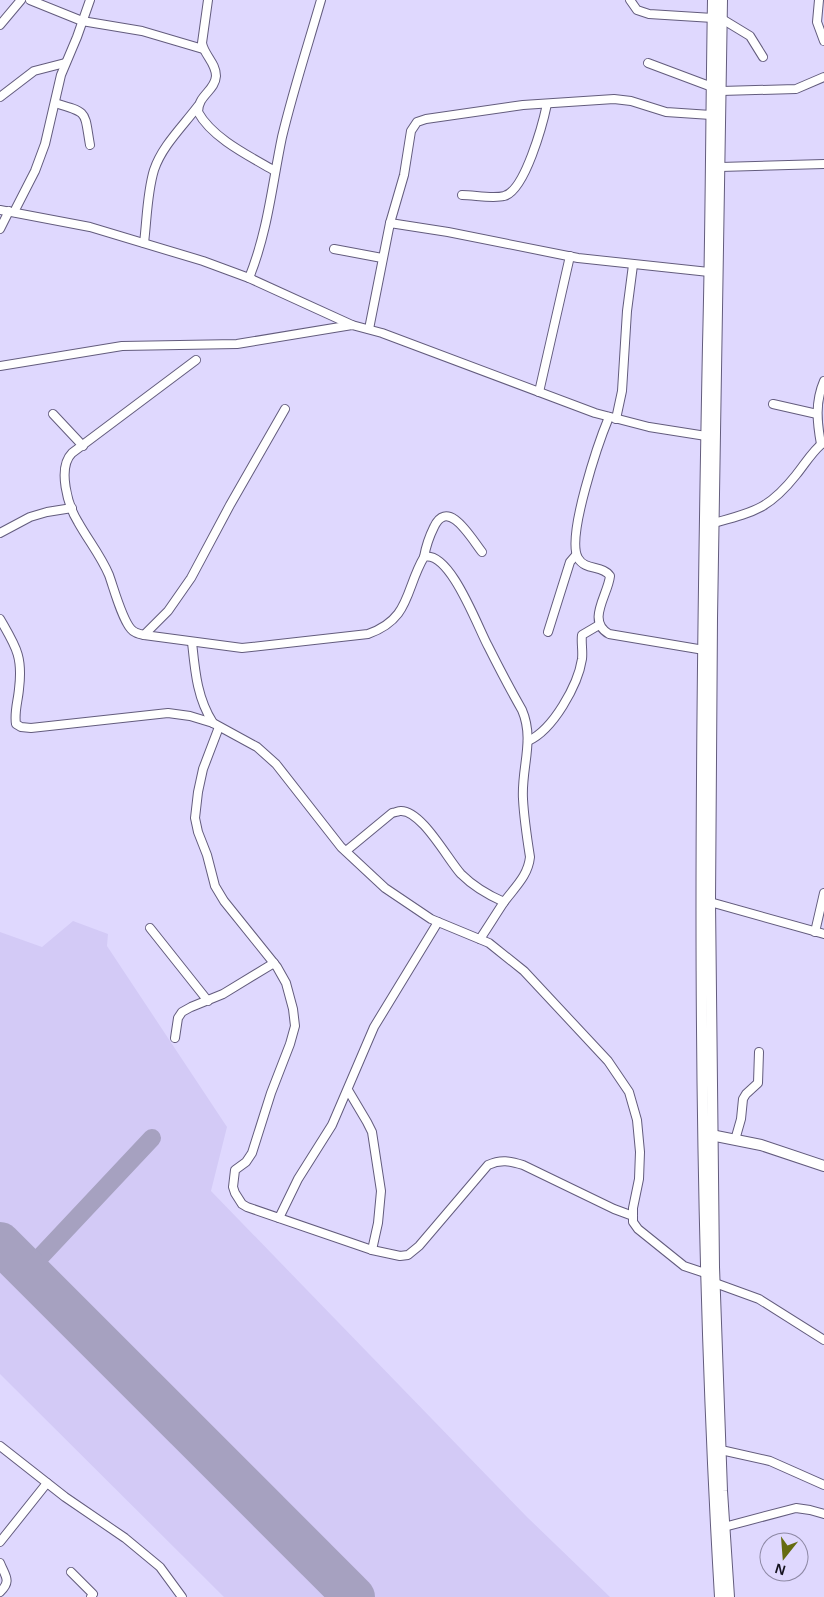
<svg xmlns="http://www.w3.org/2000/svg" width="824" height="1597" font-family="Helvetica,sans-serif">
<style>
.built{fill:#d3caf6}
.lines{fill:none;stroke-linecap:round;stroke-linejoin:round}
.taxiway{stroke:#a6a1c0;stroke-width:18}
.runway{stroke:#a6a1c0;stroke-width:42}
.minor-casing{stroke:#635c7d;stroke-width:10}
.major-casing{stroke:#635c7d;stroke-width:12}
.minor{stroke:#fff;stroke-width:8}
.major{stroke:#fff;stroke-width:10}
</style>
<rect width="100%" height="100%" fill="#dfd8fe"/>
<!-- built -->
<polygon class="built" points="73,921 108,934 107,946 227,1127 211,1191 527,1517 610,1597 224,1597 0,1374 0,932 42,947"/>
<g class="lines">
<!-- taxiway -->
<polyline class="taxiway" points="28,1270 152,1138"/>
<!-- runway -->
<polyline class="runway" points="0,1243 354,1597"/>
<!-- minor casing -->
<g class="minor-casing">
<g id="minor">
<polyline points="30,0 82,21 142,31 203,49"/>
<path d="M208,0L202,43C204,55 216,63 216,76C215,91 198,95 198,112C212,138 249,156 275,171"/>
<polyline points="630,0 637,10 649,14 713,18"/>
<polyline points="819,0 817,22 824,41"/>
<polyline points="722,19 750,36 763,57"/>
<polyline points="0,25 21,0"/>
<polyline points="648,63 712,87"/>
<polyline points="721,91 796,89 824,77"/>
<polyline points="0,97 34,71 65,63"/>
<path d="M55,103C89,113 84,111 90,145"/>
<polyline points="720,167 824,164"/>
<path d="M462,195C474,195 493,199 504,196C525,191 543,123 547,104"/>
<polyline points="0,210 90,227 203,261 249,278 352,325"/>
<polyline points="14,212 35,171 45,144 61,75 77,37 90,0"/>
<polyline points="390,223 404,175 411,131 417,122 426,119 523,105 614,99 631,101 666,112 711,115"/>
<polyline points="0,229 9,211"/>
<path d="M144,243C147,219 147,193 154,170C162,146 183,126 198,106"/>
<polyline points="334,249 382,258"/>
<path d="M249,278C268,231 272,185 282,137C293,91 308,45 321,0"/>
<polyline points="369,329 390,223 448,232 578,258 709,272"/>
<path d="M196,360L72,453C57,468 68,506 78,522C88,540 101,556 109,575C114,589 122,619 131,629C134,633 139,634 144,635L242,648L368,634C411,619 405,589 424,557C450,550 478,628 488,646C499,668 510,689 522,710C535,740 521,768 523,799C524,818 527,838 530,857C528,876 515,887 504,902C496,914 488,927 480,939"/>
<polyline points="0,366 122,346 237,344 352,325 382,333 595,413 649,427 706,436"/>
<polyline points="539,392 570,256"/>
<polyline points="773,404 817,414"/>
<polyline points="53,414 83,446"/>
<path d="M609,417C599,441 566,537 578,558C585,571 603,565 610,576C608,595 586,621 609,634L704,650"/>
<polyline points="616,419 622,391 627,311 633,265"/>
<path d="M821,444C817,422 815,402 824,381"/>
<path d="M714,523C754,512 769,509 796,475C805,464 813,450 824,442"/>
<polyline points="0,533 30,517 47,512 72,508"/>
<path d="M424,557C426,546 429,537 434,527C448,497 471,538 482,552"/>
<path d="M0,619C16,647 23,656 19,689C18,701 14,712 16,724L21,727L31,728L168,713L190,716L213,723L257,747L276,764L341,847L385,888L431,919L489,943L524,971L608,1061L629,1092L637,1120L640,1152L639,1179L633,1208V1222L638,1229L684,1266L705,1273"/>
<polyline points="548,632 570,562 576,555"/>
<polyline points="144,635 168,611 191,578 230,505 285,409"/>
<path d="M192,642C195,671 197,698 213,723"/>
<path d="M219,727L203,769L198,792L195,818L198,832L207,855L215,886L224,901L277,967L286,983L293,1009L295,1026L290,1044L271,1093L252,1153L246,1162L235,1170L233,1187L235,1193L242,1204L247,1207L372,1250L400,1256L408,1255L419,1246L488,1165C501,1159 510,1161 523,1165L614,1209L633,1216"/>
<path d="M528,741C553,730 578,685 582,659C583,651 581,643 582,635L599,625"/>
<path d="M346,851L392,813C393,813 399,811 400,811C421,809 448,860 461,874C474,887 488,895 504,902"/>
<polyline points="710,902 824,934"/>
<polyline points="150,928 208,1001"/>
<polyline points="815,932 824,893"/>
<polyline points="175,1038 178,1018 182,1012 191,1007 223,994 274,963"/>
<polyline points="348,1090 367,1122 372,1132 381,1191 378,1223 372,1250"/>
<polyline points="735,1140 741,1119 743,1099 746,1094 758,1083 759,1052"/>
<polyline points="279,1218 298,1179 332,1125 374,1027 438,922"/>
<polyline points="715,1283 759,1299 824,1340"/>
<polyline points="0,1446 65,1497 125,1538 160,1567 182,1597"/>
<polyline points="721,1450 770,1461 824,1485"/>
<polyline points="724,1527 796,1508 810,1510 824,1514"/>
<polyline points="0,1542 47,1483"/>
<path d="M0,1563C5,1576 12,1581 0,1592"/>
<polyline points="71,1572 93,1594 91,1597"/>
</g>
</g>
<!-- major casing -->
<g class="major-casing">
<g id="major">
<path d="M713,0C711,115 711,230 708,345C700,762 695,1180 720,1597"/>
<polyline points="722,0 712,618 710,902 714,1267 722,1491 729,1597"/>
<polyline points="706,1134 761,1145 824,1166"/>
</g>
</g>
<!-- minor -->
<use href="#minor" class="minor"/>
<!-- major -->
<use href="#major" class="major"/>
</g>
<!-- north arrow -->
<g transform="translate(784 1557) rotate(197)"><circle r="24" fill="#dfd8fe" stroke="#8e89a5"/>
<path d="M0-4L9 19L0 12L-9 19Z" fill="#656b10"/>
<text y="-8" font-size="14" font-weight="bold" text-anchor="middle" fill="#15131f">N</text>
</g>
</svg>
